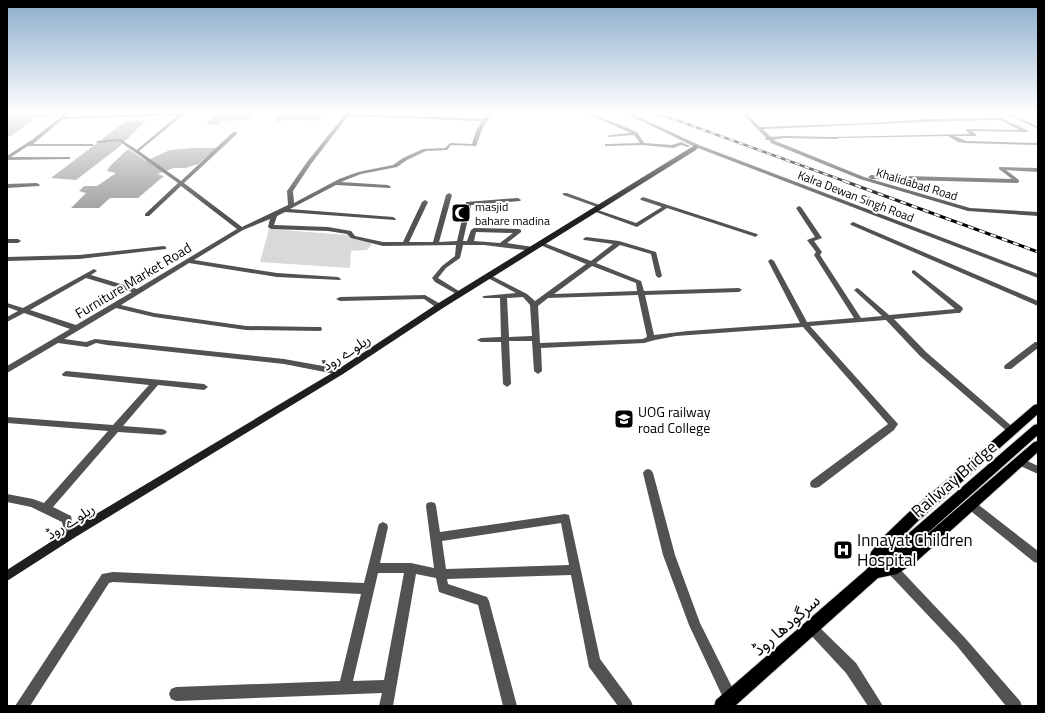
<svg xmlns="http://www.w3.org/2000/svg" width="1045" height="713" font-family="'Titillium Web','Noto Sans Arabic',sans-serif">
<style>
.green{fill:#d9d9d9}
.water{fill:#a0a0a0}
.lines{fill:none;stroke-linecap:round;stroke-linejoin:round}
.primary-casing{stroke:#dbdbdb;stroke-width:2}
.street{fill:#525252;fill-rule:evenodd}
.secondary{fill:#1f1f1f;fill-rule:evenodd}
.primary{fill:#000;fill-rule:evenodd}
.rail-far1-casing{stroke:#000;stroke-width:2.5}
.rail-casing{stroke:#000;stroke-width:3}
.rail-far1{stroke:#fff;stroke-width:1.5;stroke-dasharray:5;stroke-linecap:butt}
.rail{stroke:#fff;stroke-width:2;stroke-dasharray:6;stroke-linecap:butt}
.labels{text-anchor:middle;dominant-baseline:central;stroke-width:4;stroke-linejoin:round;paint-order:stroke}
.far-street-label{font-size:12px;fill:#000;stroke:#fff}
.far-poi-label{font-size:12px;fill:#000;stroke:#fff;text-anchor:start}
.street-label{font-size:14px;fill:#000;stroke:#fff}
.poi-label{font-size:14px;fill:#000;stroke:#fff;text-anchor:start}
.near-street-label{font-size:17px;fill:#000;stroke:#fff}
.near-poi-label{font-size:17px;fill:#000;stroke:#fff;text-anchor:start}
</style>
<rect width="100%" height="100%" fill="#fff"/>
<!-- green -->
<polygon class="green" points="269,229 348,235 372,244 367,250 351,251 350,268 260,262"/>
<!-- water -->
<g class="water">
<polygon points="7,112 66,112 62,115 36,118 11,136 7,136"/>
<polygon points="213,112 255,112 248,120 221,121 217,125 206,124 217,114"/>
<polygon points="282,112 324,112 318,121 290,119 277,122 276,117"/>
<polygon points="146,120 119,147 76,180 51,178 126,121"/>
<polygon points="193,148 217,148 198,164 185,168 174,168 157,174 164,176 138,198 110,198 99,208 71,208 86,193 79,191 84,186 97,186 116,173 107,171 110,166 128,149 146,161 170,150"/>
</g>
<g class="lines">
<!-- primary casing -->
<g class="primary-casing">
<polygon id="primary" points="1038,404 1038,414 918,521 888,551 1034,425 1038,424 1038,435 903,555 1034,442 1038,441 1038,452 916,562 897,574 878,578 735,706 714,706 716,700 867,569 871,552 882,538 908,513 1034,405"/>
</g>
<!-- street -->
<g class="street">
<path d="M67,112H71L66,117L183,113V115L139,151L181,181L233,132H237V134L184,183L242,227L288,205L287,191L307,162L347,112H351L350,114L484,119L490,112H494L483,127L476,146L451,145L447,150L426,151L407,160L397,167L361,174L341,182L388,185L391,187L390,188L336,185L290,209L393,217L396,219L395,220L285,212L277,216L274,225L328,227L351,231L355,236L383,242H403L422,202L425,200L428,202L409,242H433L446,195L449,193L452,195L439,242L457,241L466,202L518,198L521,200L520,201L471,205L463,241H467L471,230L474,228L519,229L521,230V232L507,243L533,247L536,249L533,251L484,245H463L460,258L446,268L438,278L462,293L464,294L460,296L435,282L432,278L442,266L455,256L456,245L383,246L351,238L347,234L328,231L271,229L268,227L270,219L243,230L194,260L277,273L338,277L341,279L340,280L277,277L189,263L121,305L154,313L246,326L318,327H321L322,329L321,331L246,330L154,317L116,308L64,339L86,342L95,339L284,359L340,369L344,372L343,374L340,375L284,364L107,345L96,343L87,347L58,343L7,373V366L70,329L24,313L7,322V317L18,311L7,307V303L23,308L94,269L97,271L91,275L137,289L237,229L181,186L149,216H145V214L178,183L119,141L98,143L96,142L98,141L120,139L137,150L178,115L63,119L33,144H93V146H28L11,157H69L71,158L69,159L7,160V156L33,139ZM348,116L482,121L476,131L472,144L450,143L445,148L423,149L403,158L393,165L358,172L339,179L294,203L293,191L311,164ZM476,232L513,233L500,243L474,241ZM86,278L132,292L76,325L30,310Z"/>
<polygon points="583,112 588,112 637,132 644,143 672,145 681,142 690,146 688,147 681,145 673,148 643,145 605,146 605,144 607,144 640,143 634,135 608,137 608,136 610,135 631,133"/>
<polygon points="623,112 628,112 699,145 1038,274 1038,278 695,147"/>
<path d="M741,112H745L760,127L870,123L931,119L1001,118L1029,131L1027,132L972,131L976,134V136H955L966,141L1038,143V145L966,143L958,142L948,136L839,138L837,139L784,138L773,140L864,177L970,208L1038,212V216L968,211L860,179L771,143L769,140H765L766,138ZM1000,120L1020,130L966,129V131L970,134L833,137L784,136L771,137L763,129C842,126 921,121 1000,120Z"/>
<polygon points="1003,112 1008,112 1038,127 1038,129"/>
<polygon points="1031,112 1038,113 1038,115 1032,113"/>
<polygon points="999,167 1038,168 1038,172 1006,170 1019,180 1019,182 1017,183 871,179 868,177 871,175 1012,179 999,169"/>
<polygon points="37,183 40,185 39,186 7,188 7,184"/>
<polygon points="563,193 567,193 605,207 600,208 563,195"/>
<polygon points="643,197 757,234 758,235 755,237 753,236 667,208 637,227 593,211 598,210 636,223 662,207 641,200 640,199"/>
<path d="M799,206L801,207L822,238L814,241L822,252L820,255L861,318L882,316L855,291L854,290L857,288L859,289L889,315L955,309L912,273V271L914,270L962,307L963,309L960,313H957L894,319L926,352L1015,429L1017,431L1015,433H1009L920,356L886,320L810,326L898,424L894,430L819,487L815,488L811,487L810,484L811,481L888,424L803,327L676,336L655,340L644,343L541,348L542,371L538,374L534,371L532,341H509L511,384L507,387L503,384L501,342H481L477,340L481,338L501,337L500,298H484L482,297L484,296L516,293L486,277V275H490L527,294L535,301L586,264L540,245V243H544L591,261L613,244L584,240L583,239L586,237L619,241L656,252L662,276L659,278L656,276L651,254L620,245L596,263L641,281L644,291L739,288L742,290L739,292L645,295L654,335L688,331L800,323L768,261L771,259L774,261L807,322L854,318L814,255L816,252L807,240L815,237L796,208ZM592,266L636,283L637,291L554,294ZM638,295L647,337L643,339L540,343L538,306L548,298ZM523,297L530,305L532,336L509,337L507,298Z"/>
<polygon points="853,222 1038,301 1038,306 851,225 850,224"/>
<polygon points="7,239 18,239 21,241 18,243 7,243"/>
<polygon points="164,246 166,247 166,249 79,259 7,261 7,257 79,255"/>
<polygon points="425,295 444,306 443,308 437,308 424,299 340,301 336,299 340,297"/>
<polygon points="1035,342 1038,342 1038,348 1011,369 1005,369 1004,367 1005,365"/>
<polygon points="66,371 204,384 208,387 204,390 158,385 123,426 162,429 165,430 167,432 165,434 162,435 118,432 53,507 71,516 75,535 74,538 70,540 66,538 62,522 31,507 7,502 7,494 33,499 44,503 108,431 7,423 7,417 113,425 149,385 63,376 62,374"/>
<polygon points="1019,457 1038,466 1038,474 1016,464 1014,461 1016,458"/>
<polygon points="648,469 651,470 653,473 675,555 700,623 738,699 736,704 731,706 726,704 689,625 663,555 643,473 645,470"/>
<polygon points="971,501 975,502 1038,551 1038,563 1034,562 967,508 966,505 967,502"/>
<path d="M431,502L435,503L436,506L440,532L565,514L569,515L600,659L631,701L633,706H618L589,667L588,662L571,575L447,579L448,584L487,597L489,601L517,706H503L478,605L439,592L436,578L416,574L393,706H379L382,693L176,701L171,699L169,694L171,689L176,687L340,681L361,594L113,582L109,583L30,706H15L102,574L113,572L364,583L378,527L379,524L383,522L387,524L388,527L380,563H411L434,568L426,506L427,503ZM561,523L569,565L446,569L442,541ZM378,573H404L384,680L353,681Z"/>
<polygon points="892,564 896,565 965,638 1020,701 1022,706 1006,706 957,646 888,573 886,569 888,565"/>
<polygon points="812,622 816,624 856,663 883,706 868,706 846,673 808,632 806,628 808,624"/>
</g>
<!-- secondary -->
<polygon class="secondary" points="695,145 699,146 696,150 443,308 343,374 74,538 7,581 7,570 66,532 337,370 437,304"/>
<!-- primary -->
<use href="#primary" class="primary"/>
<!-- rail-far1 casing -->
<g class="rail-far1-casing">
<polyline id="rail-far1" points="654,112 847,182"/>
</g>
<!-- rail casing -->
<g class="rail-casing">
<polyline id="rail" points="844,181 1038,252"/>
</g>
<!-- rail-far1 -->
<use href="#rail-far1" class="rail-far1"/>
<!-- rail -->
<use href="#rail" class="rail"/>
</g>
<!-- sky -->
<linearGradient id="sky" x2="0" y2="1"><stop stop-color="#8baccb"/><stop offset="0.53" stop-color="#fff"/><stop offset="1" stop-color="#fff" stop-opacity="0"/></linearGradient>
<rect width="1045" height="212" fill="url(#sky)"/>
<!-- icons -->
<defs>
<g id="mosque-square" transform="scale(1)"><rect x="-9" y="-9" width="18" height="18" rx="4" fill="#000" stroke="#fff"/><path d="M3.5-4.9A6 6 0 1 0 3.5 4.9A5 5 0 1 1 3.5-4.9Z" fill="#fff"/></g>
<g id="university-square" transform="scale(1)"><rect x="-9" y="-9" width="18" height="18" rx="4" fill="#000" stroke="#fff"/><path d="M0-5L7-2L0 1L-7-2ZM-4 1L0 2.5L4 1V4Q0 6-4 4Z" fill="#fff"/></g>
<g id="hospital-square" transform="scale(1)"><rect x="-9" y="-9" width="18" height="18" rx="4" fill="#000" stroke="#fff"/><path d="M-5-5h3v3.5h4V-5h3V5h-3V1.5h-4V5h-3Z" fill="#fff"/></g>
</defs>
<g fill-rule="evenodd">
<use href="#mosque-square" x="461" y="213"/>
<use href="#university-square" x="624" y="419"/>
<use href="#hospital-square" x="843" y="550"/>
</g>
<g class="labels">
<!-- far-street labels -->
<g class="far-street-label">
<text transform="translate(917 184) rotate(17)">Khalidabad Road</text>
<text transform="translate(856 196) rotate(21)">Kalra Dewan Singh Road</text>
</g>
<!-- far-poi labels -->
<g class="far-poi-label">
<text x="475" y="206">masjid<tspan x="475" dy="14">bahare madina</tspan></text>
</g>
<!-- street labels -->
<g class="street-label">
<text transform="translate(133 280) rotate(-31)">Furniture Market Road</text>
<text transform="translate(346 352) rotate(-33)">ریلوے روڈ</text>
<text transform="translate(70 521) rotate(-32)">ریلوے روڈ</text>
</g>
<!-- poi labels -->
<g class="poi-label">
<text x="638" y="411">UOG railway<tspan x="638" dy="16">road College</tspan></text>
</g>
<!-- near-street labels -->
<g class="near-street-label">
<text transform="translate(954 479) rotate(-41)">Railway Bridge</text>
<text transform="translate(786 625) rotate(-41)">سرگودھا روڈ</text>
</g>
<!-- near-poi labels -->
<g class="near-poi-label">
<text x="857" y="540">Innayat Children<tspan x="857" dy="20">Hospital</tspan></text>
</g>
</g>
<!-- border -->
<rect width="1045" height="713" fill="none" stroke="#000000" stroke-width="16"/>
</svg>
